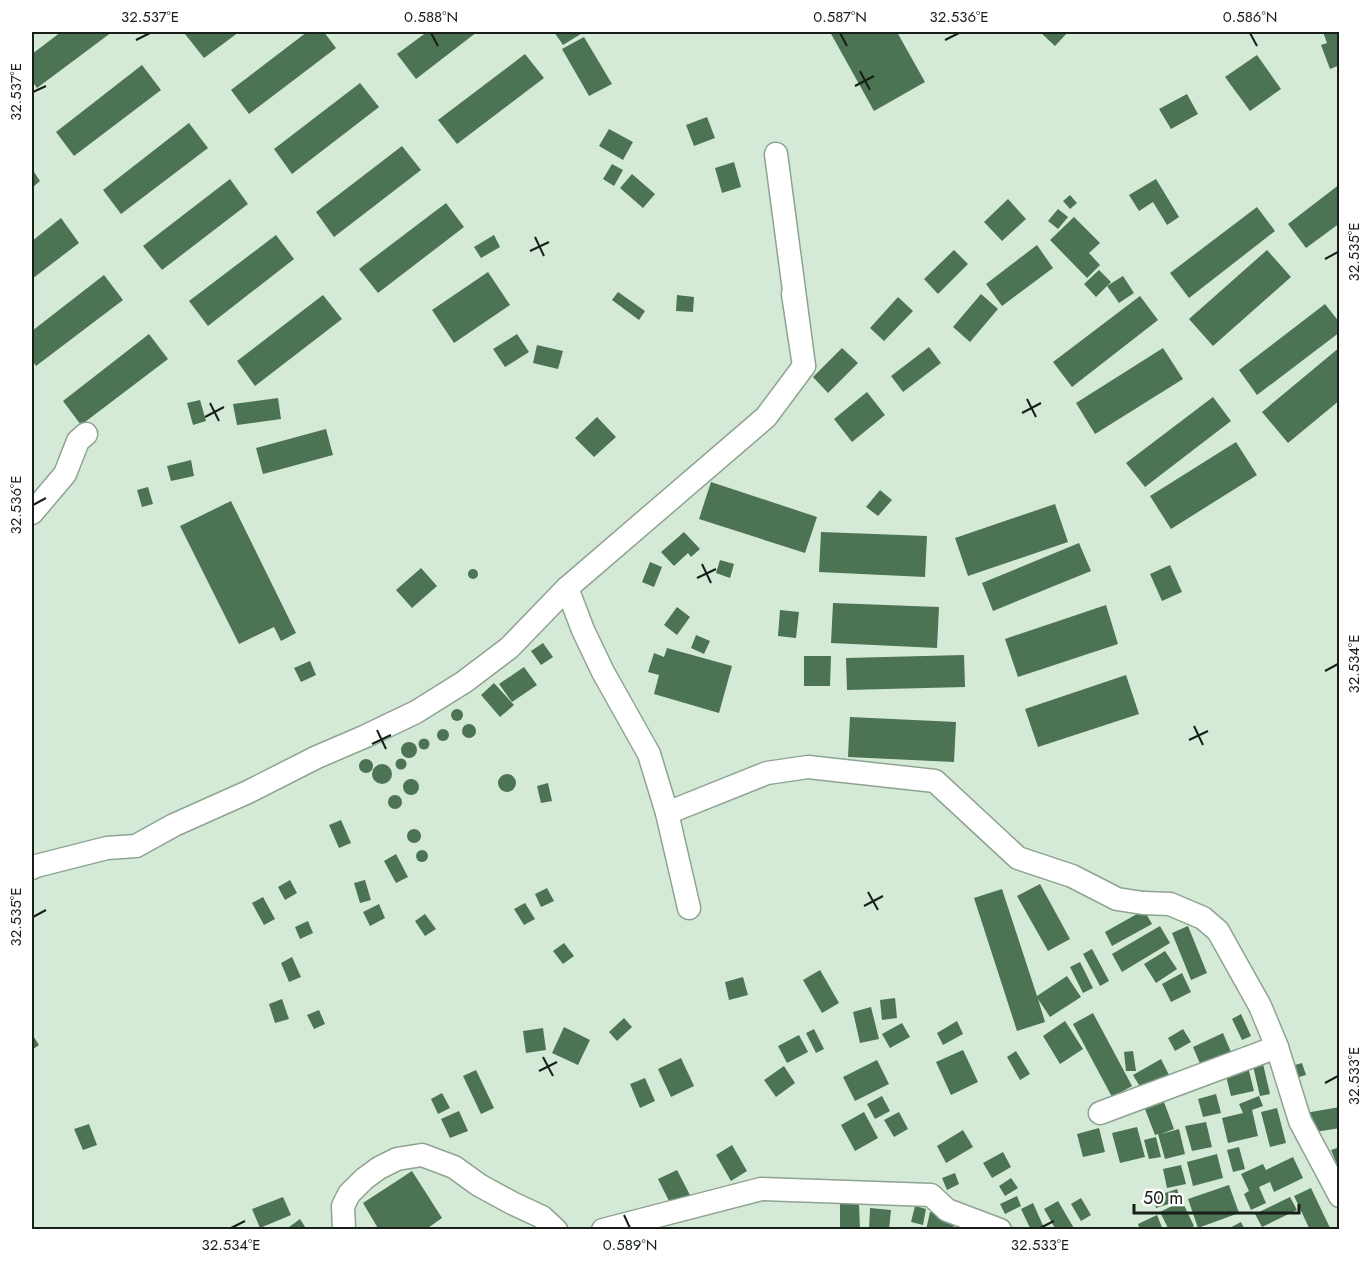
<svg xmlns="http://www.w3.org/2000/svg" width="1371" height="1261" font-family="Jost,sans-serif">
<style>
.building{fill:#4c7353}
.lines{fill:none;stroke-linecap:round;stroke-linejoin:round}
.street-casing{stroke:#8ea391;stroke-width:25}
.street{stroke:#fff;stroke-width:22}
.ticks{fill:none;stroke:#171f18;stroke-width:2}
.neatline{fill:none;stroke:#171f18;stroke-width:2}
.ticks-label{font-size:15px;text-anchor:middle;fill:#171f18}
</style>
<rect width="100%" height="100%" fill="#d4ead7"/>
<!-- building -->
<g class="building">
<polygon points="61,32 112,32 37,88 32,81 32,54"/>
<polygon points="188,32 239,32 204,58 185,34"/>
<polygon points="307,32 324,32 336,48 249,114 231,90"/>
<polygon points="427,32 477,32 416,79 397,54"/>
<polygon points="554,32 584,32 563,45"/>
<polygon points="830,32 897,32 925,82 874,111"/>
<polygon points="1040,32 1068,32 1055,46"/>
<polygon points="1323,32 1340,32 1340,65 1330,69 1321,45 1327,43"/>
<polygon points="584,37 612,84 589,96 562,49"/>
<polygon points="525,54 544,78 457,144 438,120"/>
<polygon points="1257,55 1281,89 1250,111 1225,77"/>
<polygon points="142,65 161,90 74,156 56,132"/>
<polygon points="360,83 379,107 292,174 274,149"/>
<polygon points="1187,94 1198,114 1171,129 1159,109"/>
<polygon points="707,117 715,138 694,146 686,125"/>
<polygon points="189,123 208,148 121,214 103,190"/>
<polygon points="609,129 633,142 623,160 599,146"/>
<polygon points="402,146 421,170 334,237 316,212"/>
<polygon points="734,162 741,187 722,193 715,168"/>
<polygon points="612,164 623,170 614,186 603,179"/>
<polygon points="32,169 40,181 32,188"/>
<polygon points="632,174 655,194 643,208 620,188"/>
<polygon points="230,179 248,204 162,270 143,246"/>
<polygon points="1156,179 1179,217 1167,225 1153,202 1139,211 1129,195"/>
<polygon points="1340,184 1340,223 1306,248 1288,224"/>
<polygon points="1070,195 1077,203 1070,209 1063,201"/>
<polygon points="1008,199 1026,219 1002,241 984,222"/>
<polygon points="446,203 464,227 378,293 359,269"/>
<polygon points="1257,207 1275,231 1189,298 1170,273"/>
<polygon points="1058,209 1068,217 1058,229 1048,221"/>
<polygon points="1074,217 1100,243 1089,253 1100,265 1087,278 1050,240"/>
<polygon points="61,218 79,243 32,279 32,241"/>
<polygon points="276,235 294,259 208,326 189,301"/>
<polygon points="494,235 500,247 481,258 474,247"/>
<polygon points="1037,245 1053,268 1002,306 986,284"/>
<polygon points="954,250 968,264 938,294 924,279"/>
<polygon points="1267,250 1291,277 1213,346 1189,319"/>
<polygon points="1099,270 1111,282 1096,297 1084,284"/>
<polygon points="488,272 510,305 454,343 432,310"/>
<polygon points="104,275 123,300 36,366 32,360 32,331"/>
<polygon points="1123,276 1134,293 1119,303 1107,286"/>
<polygon points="618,292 645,311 639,320 612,300"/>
<polygon points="981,294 998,309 970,342 953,327"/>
<polygon points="323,295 342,319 255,386 237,361"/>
<polygon points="677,295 694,297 693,312 676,311"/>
<polygon points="1140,296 1158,320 1072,387 1053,362"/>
<polygon points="898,297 913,311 884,341 870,328"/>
<polygon points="1325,304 1340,323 1340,332 1257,395 1239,370"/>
<polygon points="149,334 168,359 81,425 63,401"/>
<polygon points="517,334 529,352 505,367 493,349"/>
<polygon points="537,345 563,351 558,369 533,363"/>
<polygon points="929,347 941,363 903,392 891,376"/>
<polygon points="1340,347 1340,400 1288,443 1262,412"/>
<polygon points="842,348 858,363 828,393 813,377"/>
<polygon points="1163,348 1183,379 1095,434 1076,403"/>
<polygon points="867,392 885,415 852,442 834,419"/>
<polygon points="1213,397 1231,421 1145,487 1126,463"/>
<polygon points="278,398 281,419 237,425 233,404"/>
<polygon points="200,400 206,421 193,425 187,403"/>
<polygon points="597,417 616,437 594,457 575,438"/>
<polygon points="326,429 333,455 263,474 256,448"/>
<polygon points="1236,442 1257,475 1171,529 1150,496"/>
<polygon points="191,460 194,476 171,481 167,466"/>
<polygon points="711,482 817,517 805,553 699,519"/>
<polygon points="148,487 153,504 142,507 137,490"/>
<polygon points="880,490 892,500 878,516 866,507"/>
<polygon points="231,501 296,633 281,641 274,627 239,644 180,526"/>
<polygon points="1055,504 1068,542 968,576 955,538"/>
<polygon points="684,532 700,549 691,557 688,553 674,566 661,552"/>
<polygon points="821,532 927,536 925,577 819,572"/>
<polygon points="1079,543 1091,571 993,611 982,583"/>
<polygon points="720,560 734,564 730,578 716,573"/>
<polygon points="650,562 662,567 654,587 642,582"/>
<polygon points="1170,565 1182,592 1162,601 1150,574"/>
<polygon points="421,568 437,586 412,608 396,590"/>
<circle cx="473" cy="574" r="5"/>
<polygon points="833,603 939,607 937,648 831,643"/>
<polygon points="1106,605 1118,644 1018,677 1005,639"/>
<polygon points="677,607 690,617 677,635 664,625"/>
<polygon points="780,610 799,612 796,638 778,636"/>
<polygon points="696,635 710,641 704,654 691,648"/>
<polygon points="543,643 553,657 541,665 531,651"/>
<polygon points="667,648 732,666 719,713 654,694 659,675 648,672 654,653 664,657"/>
<polygon points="964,655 965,687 847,690 846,658"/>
<polygon points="804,656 831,656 830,686 804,686"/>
<polygon points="310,661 316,675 301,682 294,668"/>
<polygon points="524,667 537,685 512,702 499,684"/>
<polygon points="1126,675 1139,714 1038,747 1025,709"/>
<polygon points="494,683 514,705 500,717 481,695"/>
<circle cx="457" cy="715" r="6"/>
<polygon points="850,717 956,722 954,762 848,757"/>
<circle cx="469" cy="731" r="7"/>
<circle cx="443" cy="735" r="6"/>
<circle cx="424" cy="744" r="5.5"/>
<circle cx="409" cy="750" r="8"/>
<circle cx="401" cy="764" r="5.5"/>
<circle cx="366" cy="766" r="7"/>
<circle cx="382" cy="774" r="10"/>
<circle cx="507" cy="783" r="9"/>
<circle cx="411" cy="787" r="8"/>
<polygon points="548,783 552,801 541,803 537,786"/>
<circle cx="395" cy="802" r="7"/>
<polygon points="341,820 351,843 339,848 329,825"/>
<circle cx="414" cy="836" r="7"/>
<circle cx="422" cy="856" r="6"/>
<polygon points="396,854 408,877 396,883 384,861"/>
<polygon points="290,880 297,893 285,900 278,887"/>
<polygon points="365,880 371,900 360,903 354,883"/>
<polygon points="1040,884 1070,939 1048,951 1017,896"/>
<polygon points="547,888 554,901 541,907 535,894"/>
<polygon points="1002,889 1037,996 1067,976 1081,997 1050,1017 1038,999 1045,1022 1017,1031 974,898"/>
<polygon points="263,897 275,919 264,925 252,903"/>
<polygon points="525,903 535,919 524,925 514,909"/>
<polygon points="379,904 385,918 370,926 363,912"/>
<polygon points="1144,910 1152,924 1112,946 1105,932"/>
<polygon points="425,914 436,929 425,936 415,921"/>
<polygon points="308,921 313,933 300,939 295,927"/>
<polygon points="1160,926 1170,943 1122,972 1112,954"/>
<polygon points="1188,926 1207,973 1191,980 1172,933"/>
<polygon points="564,943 574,956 563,964 553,951"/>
<polygon points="1092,949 1109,981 1100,986 1083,954"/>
<polygon points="1165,951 1177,969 1156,983 1144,964"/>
<polygon points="292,957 301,977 289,982 281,963"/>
<polygon points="1080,962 1093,988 1083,993 1070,967"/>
<polygon points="820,970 839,1003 822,1013 803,980"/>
<polygon points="1182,973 1191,992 1171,1002 1162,984"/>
<polygon points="743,977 748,995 729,1000 725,982"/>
<polygon points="895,998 897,1018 882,1020 880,1000"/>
<polygon points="282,999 289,1019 275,1023 269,1004"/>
<polygon points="871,1007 879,1039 860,1043 853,1012"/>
<polygon points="319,1010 325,1024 314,1029 307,1015"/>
<polygon points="1093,1013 1132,1086 1112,1097 1073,1024"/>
<polygon points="1241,1014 1251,1036 1242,1040 1232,1019"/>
<polygon points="624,1018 632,1027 617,1041 609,1032"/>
<polygon points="957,1021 963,1034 943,1045 937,1033"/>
<polygon points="1065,1021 1083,1049 1060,1064 1043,1036"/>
<polygon points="902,1023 910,1037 890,1048 882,1034"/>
<polygon points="564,1027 590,1040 578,1065 552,1053"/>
<polygon points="543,1028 546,1050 526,1053 523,1031"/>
<polygon points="814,1029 824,1049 816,1053 806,1033"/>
<polygon points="1183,1029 1191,1042 1175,1051 1168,1038"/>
<polygon points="1223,1033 1231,1052 1201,1066 1193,1047"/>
<polygon points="32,1034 39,1045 32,1050"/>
<polygon points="799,1035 808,1052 787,1063 778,1046"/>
<polygon points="963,1050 978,1082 951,1095 936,1062"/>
<polygon points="1016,1051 1030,1074 1020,1080 1007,1057"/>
<polygon points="1133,1051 1136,1071 1126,1071 1124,1052"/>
<polygon points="1260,1051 1270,1094 1260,1096 1250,1053"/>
<polygon points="681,1058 694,1086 671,1097 658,1069"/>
<polygon points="1161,1059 1169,1075 1142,1090 1133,1075"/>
<polygon points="877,1060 889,1084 855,1101 843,1077"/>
<polygon points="1247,1063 1254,1091 1231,1096 1224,1068"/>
<polygon points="1302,1063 1306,1075 1292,1079 1288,1067"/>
<polygon points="784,1066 795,1083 776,1097 764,1080"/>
<polygon points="476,1070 494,1108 481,1114 463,1076"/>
<polygon points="645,1078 655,1101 640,1108 630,1084"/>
<polygon points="442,1093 450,1108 438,1114 431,1099"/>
<polygon points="1216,1094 1221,1113 1203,1117 1198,1099"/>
<polygon points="882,1096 890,1111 875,1119 867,1104"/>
<polygon points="1259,1096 1263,1106 1252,1110 1258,1136 1228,1143 1222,1118 1243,1113 1239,1104"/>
<polygon points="1164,1102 1174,1129 1161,1134 1179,1129 1185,1154 1165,1159 1158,1134 1155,1135 1145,1109"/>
<polygon points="1340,1107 1340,1128 1309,1133 1305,1113"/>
<polygon points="1277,1108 1286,1143 1270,1147 1261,1112"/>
<polygon points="459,1111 468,1131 450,1138 441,1119"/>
<polygon points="864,1112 878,1138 855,1151 841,1125"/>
<polygon points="899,1112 908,1129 894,1137 884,1120"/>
<polygon points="1206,1122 1212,1147 1192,1151 1185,1126"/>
<polygon points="89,1124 97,1145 83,1150 74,1129"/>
<polygon points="1137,1127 1145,1157 1120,1163 1112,1133"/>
<polygon points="1099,1128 1105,1152 1083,1157 1077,1134"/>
<polygon points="963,1130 973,1147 946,1163 937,1146"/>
<polygon points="1156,1137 1161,1157 1149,1159 1144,1140"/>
<polygon points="732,1145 747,1171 731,1181 716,1155"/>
<polygon points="1239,1147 1245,1169 1233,1172 1227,1150"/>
<polygon points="1340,1147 1340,1172 1331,1150"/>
<polygon points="1003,1152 1011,1167 992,1178 983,1163"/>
<polygon points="1217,1154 1223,1178 1193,1186 1187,1162"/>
<polygon points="1293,1157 1303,1178 1274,1192 1270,1182 1259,1187 1266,1203 1251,1210 1244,1194 1249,1191 1241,1174 1263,1164 1266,1170"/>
<polygon points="1181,1165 1186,1184 1167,1188 1163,1169"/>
<polygon points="677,1170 691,1197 672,1207 658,1179"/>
<polygon points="412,1171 442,1218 425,1230 379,1230 363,1203"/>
<polygon points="955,1173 959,1184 947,1190 942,1178"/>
<polygon points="1011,1178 1018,1188 1005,1196 999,1186"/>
<polygon points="1229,1185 1239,1213 1198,1228 1188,1199"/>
<polygon points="1311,1188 1331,1230 1310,1230 1294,1196"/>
<polygon points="1177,1189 1181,1200 1156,1208 1153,1197"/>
<polygon points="1017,1196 1021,1206 1005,1214 1000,1204"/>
<polygon points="283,1197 291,1215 260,1228 252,1209"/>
<polygon points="1290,1197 1297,1210 1262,1227 1255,1214"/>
<polygon points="1081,1198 1091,1215 1081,1221 1071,1204"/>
<polygon points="1058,1201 1075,1230 1056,1230 1044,1209"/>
<polygon points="1182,1201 1194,1226 1188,1230 1169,1230 1160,1212"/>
<polygon points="840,1203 859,1204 860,1230 840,1230"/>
<polygon points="1033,1203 1045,1230 1031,1230 1021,1209"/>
<polygon points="915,1206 926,1209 923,1225 911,1222"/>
<polygon points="870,1208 891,1210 889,1230 869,1230"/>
<polygon points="930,1212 955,1218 953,1230 926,1230"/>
<polygon points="1157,1215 1163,1230 1140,1230 1138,1224"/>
<polygon points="300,1219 307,1230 285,1230"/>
<polygon points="1241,1222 1245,1230 1226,1230"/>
</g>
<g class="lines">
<!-- street casing -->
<g class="street-casing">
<g id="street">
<polyline points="776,154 804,366 793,294"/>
<polyline points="32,513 65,474 78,441 86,434"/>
<polyline points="567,588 583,630 603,672 649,754 667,813 689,908"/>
<polyline points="667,813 767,773 808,767 935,781 1018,858 1072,876 1117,899 1143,903 1170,904 1203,918 1218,931 1260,1006 1277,1047 1300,1121 1340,1196"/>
<polyline points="32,868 36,866 107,848 136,846 174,825 248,792 317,757 366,736 416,712 464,682 509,648 567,588 766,417 804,366"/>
<polyline points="1100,1113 1277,1047"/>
<polyline points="344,1230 343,1206 349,1194 364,1179 379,1168 397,1159 422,1155 454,1167 479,1185 512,1203 542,1217 556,1230"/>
<polyline points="603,1230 761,1189 931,1195 947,1210 1000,1230"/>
</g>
</g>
<!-- street -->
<use href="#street" class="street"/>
</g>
<!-- ticks -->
<path class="ticks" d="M431,33L438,46M840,33L847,46M1250,33L1257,46M136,40L150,33M945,40L959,33M860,71L870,90M855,86L874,76M33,92L46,86M535,237L544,256M530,251L549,242M1325,259L1338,252M1027,399L1036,417M210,403L219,421M1022,413L1041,403M205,417L224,407M33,505L46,498M702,564L711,583M697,578L716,569M1325,671L1338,664M1194,726L1203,745M377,730L386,749M1189,740L1208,731M372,744L391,735M868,892L878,910M864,906L883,896M33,917L46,910M543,1057L553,1076M539,1071L557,1062M1325,1083L1338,1076M624,1215L630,1228M231,1228L245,1221M1040,1228L1054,1221"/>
<!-- border -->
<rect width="1371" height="1261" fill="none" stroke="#ffffff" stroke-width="66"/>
<!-- scale -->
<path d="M1134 1204v9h165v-9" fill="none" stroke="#171f18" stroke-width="3"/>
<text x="1143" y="1204" font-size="18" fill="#171f18" stroke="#ffffff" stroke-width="4.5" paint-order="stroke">50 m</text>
<rect x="33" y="33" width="1305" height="1195" class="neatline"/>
<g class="ticks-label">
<text x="150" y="22">32.537°E</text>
<text x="431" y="22">0.588°N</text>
<text x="840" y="22">0.587°N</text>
<text x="959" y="22">32.536°E</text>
<text x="1250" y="22">0.586°N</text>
<text transform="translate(16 92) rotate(-90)" y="5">32.537°E</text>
<text transform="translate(1354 252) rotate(-90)" y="5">32.535°E</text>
<text transform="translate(16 505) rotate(-90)" y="5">32.536°E</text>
<text transform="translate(1354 664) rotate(-90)" y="5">32.534°E</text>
<text transform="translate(16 917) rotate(-90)" y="5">32.535°E</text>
<text transform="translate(1354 1076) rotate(-90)" y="5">32.533°E</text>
<text x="231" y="1250">32.534°E</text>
<text x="630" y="1250">0.589°N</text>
<text x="1040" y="1250">32.533°E</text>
</g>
</svg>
